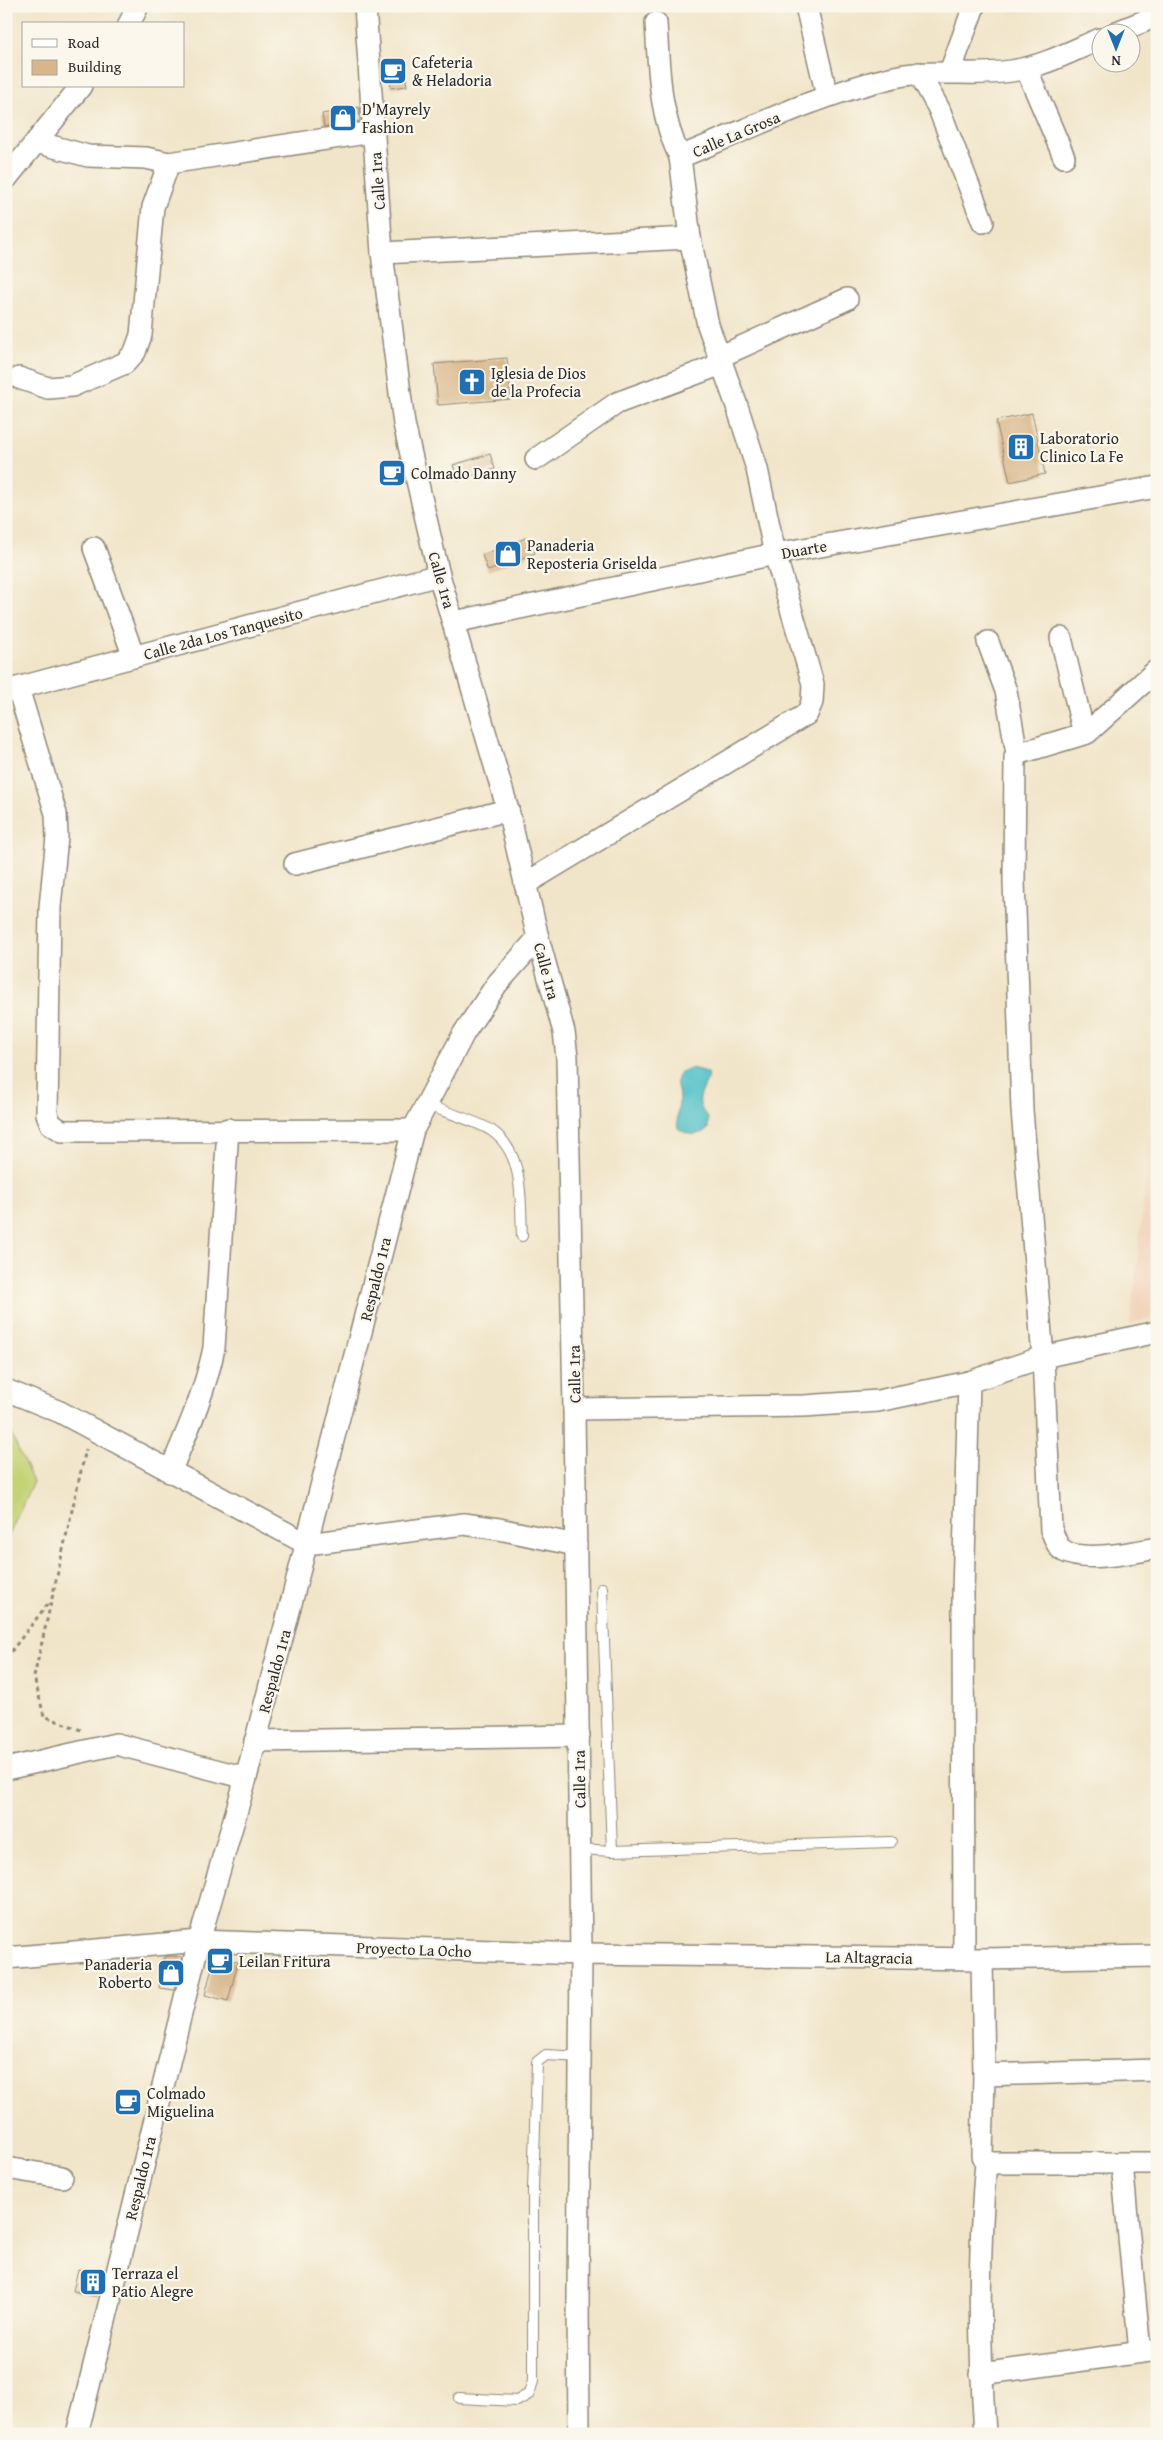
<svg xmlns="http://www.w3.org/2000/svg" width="1163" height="2440" font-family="'Gentium Book Plus',serif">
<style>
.built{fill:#f1d5bd}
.green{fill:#c4d376;stroke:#787f50}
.water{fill:#53c1c8;stroke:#3f767a}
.building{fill:#d8b689}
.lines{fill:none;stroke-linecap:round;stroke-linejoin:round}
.lane-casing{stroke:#8e887a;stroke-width:12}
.street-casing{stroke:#8e887a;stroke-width:24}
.path{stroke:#8e887a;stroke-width:3;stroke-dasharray:4 4;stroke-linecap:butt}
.lane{stroke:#fff;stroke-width:10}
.street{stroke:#fff;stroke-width:21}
.labels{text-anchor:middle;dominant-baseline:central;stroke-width:4.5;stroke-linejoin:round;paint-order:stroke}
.poi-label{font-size:16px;fill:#2b2b2b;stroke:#fbf7ec;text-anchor:start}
.street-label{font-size:16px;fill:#2b2b2b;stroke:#fbf7ec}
</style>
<rect width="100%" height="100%" fill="#fbf7ec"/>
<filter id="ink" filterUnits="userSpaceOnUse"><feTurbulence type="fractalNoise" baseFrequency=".02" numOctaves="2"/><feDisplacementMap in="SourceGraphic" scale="10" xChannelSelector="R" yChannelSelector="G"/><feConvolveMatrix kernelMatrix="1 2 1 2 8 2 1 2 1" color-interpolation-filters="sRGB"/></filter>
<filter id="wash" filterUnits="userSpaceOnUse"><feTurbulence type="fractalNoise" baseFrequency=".0096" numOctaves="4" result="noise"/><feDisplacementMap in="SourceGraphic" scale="20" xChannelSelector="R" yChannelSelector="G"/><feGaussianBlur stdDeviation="1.12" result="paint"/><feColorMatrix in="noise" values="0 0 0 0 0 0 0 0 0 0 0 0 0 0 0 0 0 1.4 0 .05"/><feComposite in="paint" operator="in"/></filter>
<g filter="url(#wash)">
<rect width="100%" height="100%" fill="#f1e5c9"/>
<!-- built -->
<polygon class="built" points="1157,1078 1157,1317 1130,1324"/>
<!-- green -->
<polygon class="green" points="6,1423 33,1482 6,1542"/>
<!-- water -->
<path class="water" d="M691,1068L707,1072L709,1075C703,1095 692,1099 708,1118V1129C698,1137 686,1135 678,1128C676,1117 679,1108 679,1098C679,1089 674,1083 679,1073Z"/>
<g id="blocks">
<!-- building -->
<g class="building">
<polygon points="403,64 407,86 391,88 388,66"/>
<polygon points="359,107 360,121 324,127 322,114"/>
<polygon points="507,358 511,399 438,405 434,364"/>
<polygon points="1032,413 1045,474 1010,482 996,421"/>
<polygon points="490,454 495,469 458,480 453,465"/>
<polygon points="528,537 535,553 488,571 482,555"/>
<polygon points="171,1956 182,1957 174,1990 159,1988 164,1957"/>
<polygon points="215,1956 238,1962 228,2001 205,1995"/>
<polygon points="78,2269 100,2274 96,2296 73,2291"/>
</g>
</g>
</g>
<g filter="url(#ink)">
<use href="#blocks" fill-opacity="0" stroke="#8e887a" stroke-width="1"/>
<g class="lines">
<!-- lane casing -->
<g class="lane-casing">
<g id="lane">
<path d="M427,1105C445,1112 477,1121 492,1131C525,1154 520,1201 522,1236"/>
<polyline points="602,1588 612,1851 891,1842"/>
<polyline points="580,1849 612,1851"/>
<polyline points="459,2398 517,2401 529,2394 533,2381 533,2190 537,2062 546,2055 581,2057"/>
</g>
</g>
<!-- street casing -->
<g class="street-casing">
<g id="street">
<polyline points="365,6 382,253 404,424 439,575 508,810 538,938 564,1032 567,1057 574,1409 581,1954 578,2299 579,2434"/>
<polyline points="806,6 827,96"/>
<path d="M656,23C659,70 659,114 680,157"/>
<polyline points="129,24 138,6"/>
<polyline points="1117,32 1157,16"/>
<polyline points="1026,68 1064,157"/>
<polyline points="950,72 974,6"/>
<polyline points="919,73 939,109 983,222"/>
<polyline points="36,142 88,156 146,158 169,163"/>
<polyline points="6,179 81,86"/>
<polyline points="382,253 690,238"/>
<polyline points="719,357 847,299"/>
<polyline points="19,378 48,388 72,386 125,363 135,352 141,335 153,207 169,163 373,132"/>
<polyline points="536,459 617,403 722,364"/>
<polyline points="94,548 134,657"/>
<polyline points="454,622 775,554 1157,487"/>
<polyline points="1061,638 1084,734"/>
<polyline points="988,642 1006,691 1017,754"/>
<path d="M1157,670L1087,733L1017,754L1015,757L1014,881L1022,1110L1043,1357L1051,1530C1054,1535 1056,1544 1060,1548C1078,1565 1135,1552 1157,1548"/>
<polyline points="18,688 56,814 57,837 50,907 47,1114 51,1124 62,1131 413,1130"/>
<polyline points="6,691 439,575"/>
<polyline points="295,864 508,810"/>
<path d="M525,884L807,714L812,702L813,684L775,554L757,469L738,409L708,325L690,238L680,157C749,129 817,95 890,78C930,68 971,77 1011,71C1042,67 1072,51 1100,39"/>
<polyline points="6,1390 60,1412 307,1544 464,1524 499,1529 576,1545"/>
<polyline points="574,1409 804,1406 878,1401 969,1382 1043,1357 1157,1332"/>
<path d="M170,1472C187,1432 205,1392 214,1348L228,1129"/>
<polyline points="255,1741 579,1736"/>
<polyline points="6,1769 116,1744 246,1778"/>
<polyline points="6,1958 199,1941 581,1954 982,1959 1157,1956"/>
<polyline points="964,1958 963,1593 969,1382"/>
<path d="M982,1959L984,2075L982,2156L986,2161C978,2252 979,2343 985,2434"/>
<polyline points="984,2075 1157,2070"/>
<polyline points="986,2161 991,2163 1157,2163"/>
<polyline points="1122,2164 1140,2352"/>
<polyline points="6,2168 62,2177"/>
<polyline points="981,2374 1157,2350"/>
<polyline points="77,2434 199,1941 246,1778 413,1130 464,1033 497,984 538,938"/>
</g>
</g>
<!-- path -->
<g class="path">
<polyline points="6,1658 50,1601"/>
<polyline points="81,1730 44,1716 34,1677 86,1449"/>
</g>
<!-- lane -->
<use href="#lane" class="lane"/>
<!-- street -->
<use href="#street" class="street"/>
</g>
</g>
<!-- icons -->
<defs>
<g id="cafe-square" transform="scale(1.4375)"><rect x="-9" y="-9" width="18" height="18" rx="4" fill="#1f6fb2" stroke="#fbf7ec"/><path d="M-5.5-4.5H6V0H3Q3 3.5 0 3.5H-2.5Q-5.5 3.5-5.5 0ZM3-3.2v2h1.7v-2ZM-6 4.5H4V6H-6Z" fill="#fff"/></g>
<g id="shop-square" transform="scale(1.4375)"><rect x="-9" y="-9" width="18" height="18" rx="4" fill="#1f6fb2" stroke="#fbf7ec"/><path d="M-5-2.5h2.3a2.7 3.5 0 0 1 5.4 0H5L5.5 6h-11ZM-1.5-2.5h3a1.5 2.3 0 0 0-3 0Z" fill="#fff"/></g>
<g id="church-square" transform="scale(1.4375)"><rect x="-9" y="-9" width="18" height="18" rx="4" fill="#1f6fb2" stroke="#fbf7ec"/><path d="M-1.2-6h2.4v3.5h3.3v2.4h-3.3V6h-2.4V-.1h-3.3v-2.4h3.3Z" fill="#fff"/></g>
<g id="building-square" transform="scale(1.4375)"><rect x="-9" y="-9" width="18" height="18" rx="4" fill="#1f6fb2" stroke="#fbf7ec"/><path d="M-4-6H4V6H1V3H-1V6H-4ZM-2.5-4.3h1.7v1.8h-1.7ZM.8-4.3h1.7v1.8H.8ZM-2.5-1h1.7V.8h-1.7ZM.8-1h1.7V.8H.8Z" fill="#fff"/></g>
</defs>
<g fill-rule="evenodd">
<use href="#cafe-square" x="393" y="71"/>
<use href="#shop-square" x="343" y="118"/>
<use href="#church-square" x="472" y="382"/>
<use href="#building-square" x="1021" y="447"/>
<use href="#cafe-square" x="392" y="473"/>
<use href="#shop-square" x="508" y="554"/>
<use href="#cafe-square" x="220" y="1961"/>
<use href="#shop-square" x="171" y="1973"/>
<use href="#cafe-square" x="128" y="2102"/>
<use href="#building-square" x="93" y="2282"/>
</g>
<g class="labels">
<!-- poi labels -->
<g class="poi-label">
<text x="412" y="62">Cafeteria<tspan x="412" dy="18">&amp; Heladoria</tspan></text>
<text x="362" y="109">D'Mayrely<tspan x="362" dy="18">Fashion</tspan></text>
<text x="491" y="373">Iglesia de Dios<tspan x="491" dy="18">de la Profecia</tspan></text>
<text x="1040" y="438">Laboratorio<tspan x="1040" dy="18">Clinico La Fe</tspan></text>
<text x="411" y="473">Colmado Danny</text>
<text x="527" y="545">Panaderia<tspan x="527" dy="18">Reposteria Griselda</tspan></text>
<text x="239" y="1961">Leilan Fritura</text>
<text x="152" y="1964" text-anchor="end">Panaderia<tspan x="152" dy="18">Roberto</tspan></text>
<text x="147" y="2093">Colmado<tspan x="147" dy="18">Miguelina</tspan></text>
<text x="112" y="2273">Terraza el<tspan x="112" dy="18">Patio Alegre</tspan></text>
</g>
<!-- street labels -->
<g class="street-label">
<text transform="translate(736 134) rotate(-23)">Calle La Grosa</text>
<text transform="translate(377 181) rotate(-94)">Calle 1ra</text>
<text transform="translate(804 549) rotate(-10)">Duarte</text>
<text transform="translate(442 580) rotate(74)">Calle 1ra</text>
<text transform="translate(223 633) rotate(-15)">Calle 2da Los Tanquesito</text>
<text transform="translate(547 971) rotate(75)">Calle 1ra</text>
<text transform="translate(375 1279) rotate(-76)">Respaldo 1ra</text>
<text transform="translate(574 1374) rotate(-91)">Calle 1ra</text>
<text transform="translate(274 1671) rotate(-75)">Respaldo 1ra</text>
<text transform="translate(579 1779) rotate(-91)">Calle 1ra</text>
<text transform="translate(414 1949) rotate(2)">Proyecto La Ocho</text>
<text transform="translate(869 1957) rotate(1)">La Altagracia</text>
<text transform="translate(140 2178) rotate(-76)">Respaldo 1ra</text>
</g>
</g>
<!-- margin -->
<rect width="1163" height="2440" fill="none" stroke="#fbf7ec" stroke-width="25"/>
<!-- legend -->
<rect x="22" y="22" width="162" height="65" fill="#fbf7ec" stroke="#a8a59f"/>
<rect x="32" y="39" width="25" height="8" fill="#ffffff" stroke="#a8a59f"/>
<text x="68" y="48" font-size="15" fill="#2b2b2b">Road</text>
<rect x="32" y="60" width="25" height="15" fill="#d8b689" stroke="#a8a59f"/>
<text x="68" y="72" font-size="15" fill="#2b2b2b">Building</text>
<!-- north arrow -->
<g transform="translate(1116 48) rotate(180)"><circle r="24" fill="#fbf7ec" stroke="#a8a59f"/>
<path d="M0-4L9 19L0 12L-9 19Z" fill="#1f6fb2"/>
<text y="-8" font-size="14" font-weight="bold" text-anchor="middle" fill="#2b2b2b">N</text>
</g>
</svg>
